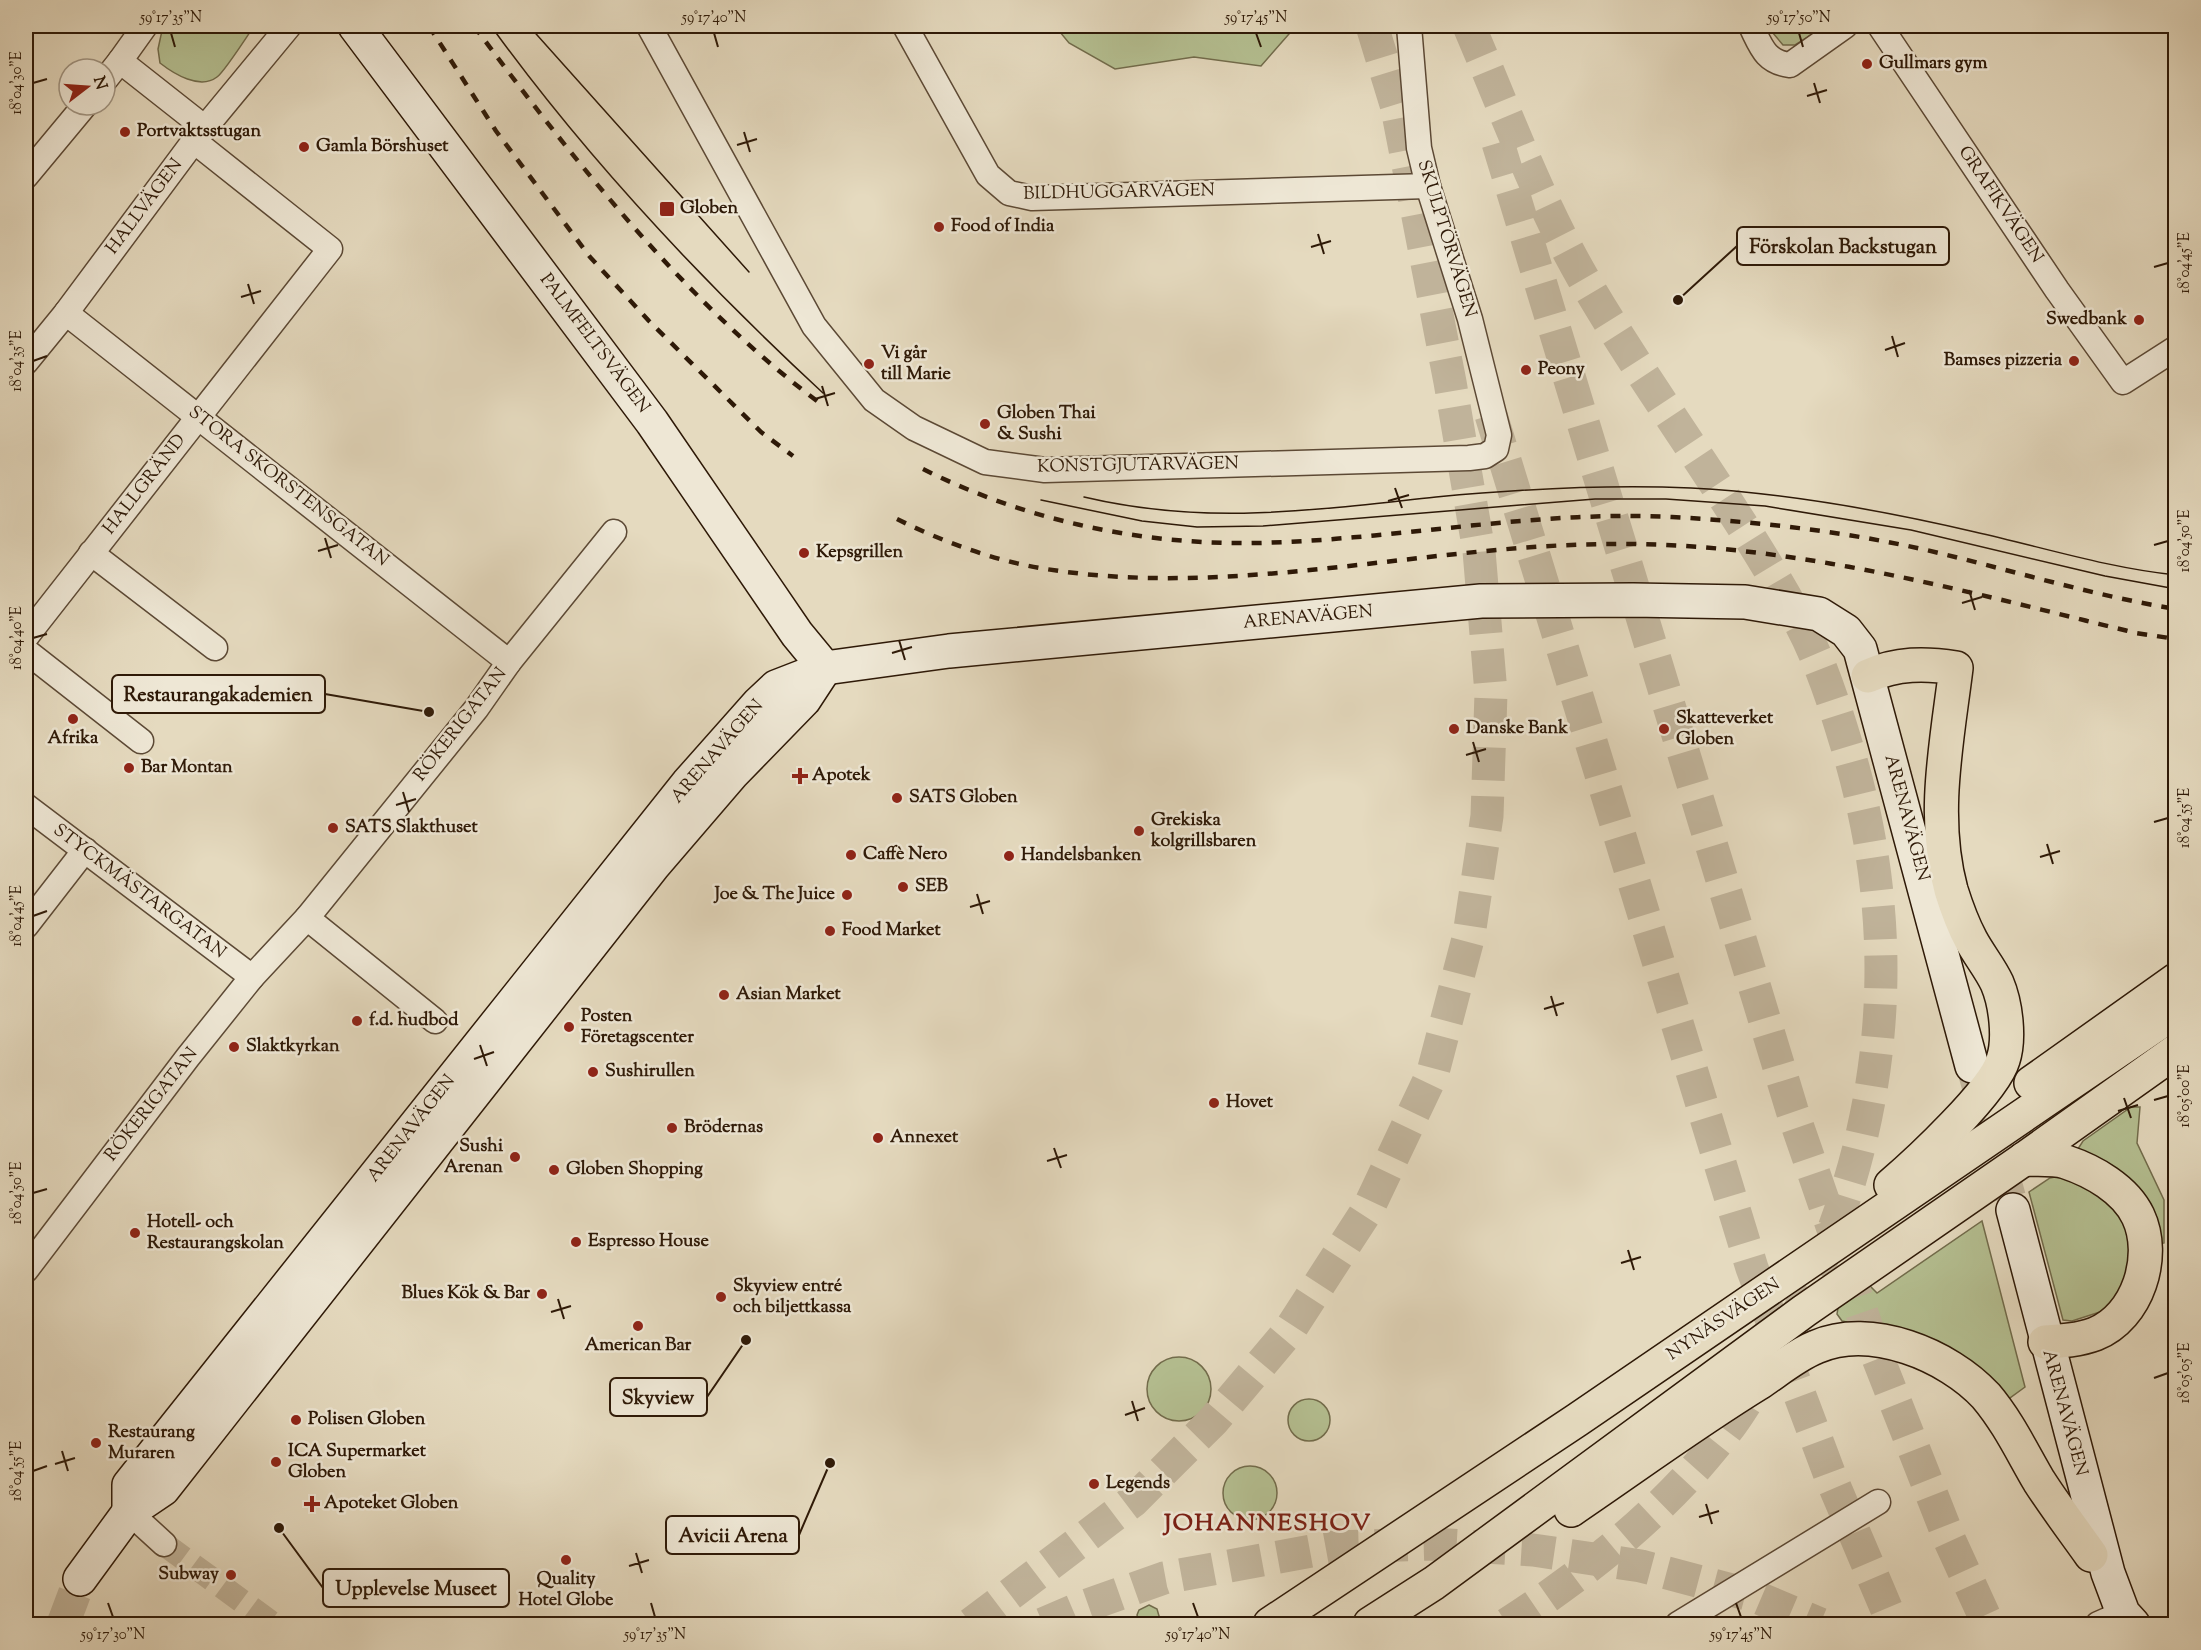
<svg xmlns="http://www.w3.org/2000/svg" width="2201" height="1650" font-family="'Sorts Mill Goudy',serif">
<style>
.green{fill:#b5c092;stroke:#726c4c;stroke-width:1.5}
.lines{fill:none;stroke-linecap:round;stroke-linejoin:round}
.street-tunnel{stroke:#c0b39a;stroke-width:24;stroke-dasharray:24 12;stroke-linecap:butt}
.secondary-tunnel{stroke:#c0b39a;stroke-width:33;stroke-dasharray:33 16;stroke-linecap:butt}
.highway-tunnel{stroke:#c0b39a;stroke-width:33;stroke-dasharray:33 16;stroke-linecap:butt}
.street-casing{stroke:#5c4935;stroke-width:27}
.secondary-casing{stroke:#2e1907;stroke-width:36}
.highway-casing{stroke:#2e1907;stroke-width:36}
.street{stroke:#eee7d5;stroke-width:24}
.secondary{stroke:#eee7d5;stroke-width:33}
.highway{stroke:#e5dabf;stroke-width:33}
.tram{stroke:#2e1907;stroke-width:1.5}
.rail{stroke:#2e1907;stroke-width:4.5;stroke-dasharray:10 10;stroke-linecap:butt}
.ticks{fill:none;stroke:#2e1907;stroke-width:2}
.poi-dot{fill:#8f2418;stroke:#eee7d5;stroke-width:2}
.labels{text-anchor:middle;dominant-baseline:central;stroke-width:5;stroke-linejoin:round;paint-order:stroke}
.poi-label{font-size:18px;font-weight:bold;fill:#2e1907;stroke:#eee7d5;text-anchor:start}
.street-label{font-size:18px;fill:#2e1907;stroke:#eee7d5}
.district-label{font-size:24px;font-weight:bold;letter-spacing:1.5px;fill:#7a1f14;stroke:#eee7d5}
.leader{fill:none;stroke:#2e1907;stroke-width:2}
.callout-dot{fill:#2e1907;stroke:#eee7d5;stroke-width:2}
.callout{fill:#eee7d5;stroke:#2e1907;stroke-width:2}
.callout-label{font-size:20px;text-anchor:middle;font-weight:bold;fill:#2e1907}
.neatline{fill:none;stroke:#2e1907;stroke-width:2}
.ticks-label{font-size:15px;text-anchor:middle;fill:#2e1907}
</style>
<rect width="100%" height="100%" fill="#e5dabf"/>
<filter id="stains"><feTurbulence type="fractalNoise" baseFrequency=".00333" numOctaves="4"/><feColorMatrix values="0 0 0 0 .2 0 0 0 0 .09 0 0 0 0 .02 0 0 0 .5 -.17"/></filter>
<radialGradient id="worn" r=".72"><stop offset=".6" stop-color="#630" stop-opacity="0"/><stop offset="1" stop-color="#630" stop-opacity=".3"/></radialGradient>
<!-- green -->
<g class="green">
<path d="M163,26H254C248,35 224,72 217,77C200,90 174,74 160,63L158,49Z"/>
<polygon points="1055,26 1296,26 1261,66 1194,57 1115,69 1069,43"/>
<polygon points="1767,26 1826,26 1795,45 1783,45"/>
<polygon points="2131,1107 2140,1107 2137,1143 2164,1200 2164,1243 2157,1245 2076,1152 2083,1141"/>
<polygon points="2065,1175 2092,1186 2127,1220 2134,1251 2117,1298 2103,1311 2072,1321 2063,1320 2029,1192 2050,1178"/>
<polygon points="1982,1221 2025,1387 2007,1400 1861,1325 1842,1321 1837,1314 1838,1308 1870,1286 1877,1293"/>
<circle cx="1179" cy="1389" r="32"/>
<circle cx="1309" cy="1420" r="21"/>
<circle cx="1250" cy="1493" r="27"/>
<polygon points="1149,1605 1157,1609 1159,1616 1169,1624 1140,1624 1137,1615 1139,1610"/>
</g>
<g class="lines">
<!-- street-tunnel -->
<polyline class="street-tunnel" points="164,1544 273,1624"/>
<!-- secondary-tunnel -->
<g class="secondary-tunnel">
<polyline points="1974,1071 2013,1210"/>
<polyline points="63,1624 80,1579"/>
</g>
<!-- highway-tunnel -->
<g class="highway-tunnel">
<polyline points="1372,26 1402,124"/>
<path d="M1469,26C1505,110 1537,198 1583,278C1651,395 1734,502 1799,621C1819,658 1833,700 1845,740C1908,942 1887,1137 1792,1325"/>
<polyline points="1498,143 1792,1110 1874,1348 1950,1541 1988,1624"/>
<polyline points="1491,415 1752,1268 1831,1478 1893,1624"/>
<polyline points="971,1624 1133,1501 1213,1421 1289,1331 1368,1209 1433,1072 1469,935 1487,816 1491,693 1479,551 1450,382 1396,103"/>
<polyline points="1043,1624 1085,1606 1164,1578 1333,1547 1433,1544 1533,1550 1641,1566 1754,1596 1820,1624"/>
<path d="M1507,1624C1589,1571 1667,1509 1727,1430C1739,1415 1749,1397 1760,1380"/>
</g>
<!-- street casing -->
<g class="street-casing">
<g id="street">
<polyline points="145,26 120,61 205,128"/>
<polyline points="649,26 814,326 874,400 914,428 985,462 1045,470 1469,458 1485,456 1496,449 1499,435 1470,319 1428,186 1419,148 1409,26"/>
<polyline points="905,26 988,175 1009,193 1032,198 1428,186"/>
<path d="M1751,26C1761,46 1765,62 1790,65L1845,26"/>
<polyline points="1880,26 2057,290 2123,382 2176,348"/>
<polyline points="105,80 120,61"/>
<polyline points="26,176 85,105"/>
<polyline points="66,313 509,662"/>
<polyline points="26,362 66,313 194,141 289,26"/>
<polyline points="91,553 215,648"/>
<polyline points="26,637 330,249 194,141"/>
<polyline points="26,651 141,741"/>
<polyline points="26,806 252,977"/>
<polyline points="307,918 435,1021"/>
<polyline points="26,926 85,850"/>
<polyline points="26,1270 188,1057 252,977 307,918 476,709 509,662 614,532"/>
<polyline points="129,1512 164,1544"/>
<polyline points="1678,1624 1878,1502"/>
<polyline points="2098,1624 2123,1613"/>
</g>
</g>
<!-- secondary casing -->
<g class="secondary-casing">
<g id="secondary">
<polyline points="355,26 652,422 797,634 825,668"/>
<polyline points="2013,1210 2108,1573 2123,1613 2133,1624"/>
<polyline points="129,1512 129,1485 688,783 759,703 776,687 825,668 949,651 1481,601 1633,600 1745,602 1819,614 1846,631 1860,649 1972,1066"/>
<polyline points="80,1579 129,1512 163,1489 653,866 732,774 804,700 825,668"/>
</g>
</g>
<!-- highway casing -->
<g class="highway-casing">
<g id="highway">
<path d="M1868,676C1897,663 1925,663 1956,668C1947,741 1931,817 1951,890C1956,906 1963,925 1971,940C1979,955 1990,968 1997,983C2006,1004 2010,1039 2003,1060C1994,1091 1918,1162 1891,1185"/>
<polyline points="2031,1083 2176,980"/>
<path d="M2024,1159C2037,1160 2054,1158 2066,1162C2093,1171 2125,1189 2138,1216C2157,1256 2138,1317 2095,1334C2079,1340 2062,1341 2045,1342"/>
<path d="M1571,1510C1633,1468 1694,1423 1759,1383C1777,1371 1796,1355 1816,1347C1871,1323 1948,1355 1986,1396C2008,1422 2022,1452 2039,1481C2055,1506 2074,1531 2091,1555"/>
<polyline points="1270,1624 1577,1420 2176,1011"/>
<polyline points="1370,1624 1434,1583 1804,1311 2024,1159 2176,1051"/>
</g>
</g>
<!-- street -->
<use href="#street" class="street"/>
<!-- secondary -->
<use href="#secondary" class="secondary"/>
<!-- highway -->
<use href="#highway" class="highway"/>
<!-- tram -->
<g class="tram">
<path d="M491,26C588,160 702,281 823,393"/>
<polyline points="529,26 749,272"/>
<path d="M1084,497C1207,526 1313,510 1436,497C1521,489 1606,484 1691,488C1787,493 1881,510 1975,532C2042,547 2108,568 2176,575"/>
<polyline points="1041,500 1142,521 1197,527 1263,526 1595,499 1666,499 1765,506 1911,530 2105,576 2176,589"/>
</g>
<!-- rail -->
<g class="rail">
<polyline points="429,26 496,131 590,257 649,321 761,432 793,456"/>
<path d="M474,26C574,161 689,307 825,407"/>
<path d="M923,469C1027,521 1141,545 1257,543C1396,540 1533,510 1672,517C1762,522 1851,532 1939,553C2017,572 2096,596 2176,609"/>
<path d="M897,519C943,542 995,561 1046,569C1239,600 1433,542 1626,544C1801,545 1968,592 2136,633L2176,639"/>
</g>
</g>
<!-- ticks -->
<path class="ticks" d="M171,33L175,47M714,33L718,47M1256,33L1261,47M1799,33L1803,47M33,83L47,79M1814,83L1820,103M1807,96L1827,90M744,132L750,152M737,145L757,139M1318,234L1324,254M1311,247L1331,241M2154,267L2168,263M248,284L254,304M241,297L261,291M1892,336L1898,357M1885,350L1905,343M33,361L47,356M822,386L828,406M815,399L835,393M1395,488L1402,508M1388,501L1409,495M325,538L331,558M2154,545L2168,541M318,551L338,545M1969,590L1975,610M1962,603L1982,597M33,638L47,634M899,640L905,660M892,653L912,647M1473,742L1479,762M1466,755L1486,749M403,792L409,812M396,805L416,799M2154,822L2168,818M2047,844L2053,864M2040,857L2060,851M977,894L983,914M970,907L990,901M33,916L47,911M1551,996L1557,1016M1544,1009L1564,1003M480,1045L487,1066M474,1059L494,1052M2124,1098L2131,1118M2154,1100L2168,1096M2118,1111L2138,1105M1054,1148L1061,1168M1047,1161L1067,1155M33,1193L47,1189M1628,1250L1634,1270M1621,1263L1641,1257M558,1299L564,1319M551,1312L571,1306M2154,1378L2168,1373M1132,1401L1138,1421M1125,1415L1145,1408M62,1451L68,1471M55,1464L75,1458M33,1471L47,1466M1706,1504L1712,1524M1699,1517L1719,1511M636,1553L642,1573M629,1566L649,1560M108,1603L113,1617M651,1603L655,1617M1193,1603L1198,1617M1736,1603L1741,1617"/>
<!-- markers -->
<g class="poi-dot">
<circle cx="1867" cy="64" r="6"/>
<circle cx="125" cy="132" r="6"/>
<circle cx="304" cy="147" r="6"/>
<rect x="659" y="201" width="16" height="16" rx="3"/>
<circle cx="939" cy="227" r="6"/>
<circle cx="2139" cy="320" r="6"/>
<circle cx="2074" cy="361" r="6"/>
<circle cx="869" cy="364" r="6"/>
<circle cx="1526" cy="370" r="6"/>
<circle cx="985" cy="424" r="6"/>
<circle cx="804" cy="553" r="6"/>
<circle cx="73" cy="719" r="6"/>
<circle cx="1454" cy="729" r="6"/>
<circle cx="1664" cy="729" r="6"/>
<circle cx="129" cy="768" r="6"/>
<path d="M797 767h6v6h6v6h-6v6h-6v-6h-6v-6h6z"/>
<circle cx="897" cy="798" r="6"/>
<circle cx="333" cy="828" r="6"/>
<circle cx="1139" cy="831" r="6"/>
<circle cx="851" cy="855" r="6"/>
<circle cx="1009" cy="856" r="6"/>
<circle cx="903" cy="887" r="6"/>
<circle cx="847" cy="895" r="6"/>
<circle cx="830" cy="931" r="6"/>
<circle cx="724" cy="995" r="6"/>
<circle cx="357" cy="1021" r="6"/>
<circle cx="569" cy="1027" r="6"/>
<circle cx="234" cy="1047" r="6"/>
<circle cx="593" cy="1072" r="6"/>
<circle cx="1214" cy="1103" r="6"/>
<circle cx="672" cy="1128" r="6"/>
<circle cx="878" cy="1138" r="6"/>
<circle cx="515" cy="1157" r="6"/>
<circle cx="554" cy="1170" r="6"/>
<circle cx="135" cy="1233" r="6"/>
<circle cx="576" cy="1242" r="6"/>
<circle cx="542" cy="1294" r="6"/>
<circle cx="721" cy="1297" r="6"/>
<circle cx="638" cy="1326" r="6"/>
<circle cx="296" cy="1420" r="6"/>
<circle cx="96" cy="1443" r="6"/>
<circle cx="276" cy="1462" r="6"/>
<circle cx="1094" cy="1484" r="6"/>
<path d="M309 1495h6v6h6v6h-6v6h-6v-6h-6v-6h6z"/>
<circle cx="566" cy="1560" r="6"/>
<circle cx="231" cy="1575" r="6"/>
</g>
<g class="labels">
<!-- poi labels -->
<g class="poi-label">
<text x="1879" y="64">Gullmars gym</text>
<text x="137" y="132">Portvaktsstugan</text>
<text x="316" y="147">Gamla Börshuset</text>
<text x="680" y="209">Globen</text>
<text x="951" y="227">Food of India</text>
<text x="2127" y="320" text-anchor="end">Swedbank</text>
<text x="881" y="354">Vi går<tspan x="881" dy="21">till Marie</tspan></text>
<text x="2062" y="361" text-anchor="end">Bamses pizzeria</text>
<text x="1538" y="370">Peony</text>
<text x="997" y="414">Globen Thai<tspan x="997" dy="21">&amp; Sushi</tspan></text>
<text x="816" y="553">Kepsgrillen</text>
<text x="1676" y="719">Skatteverket<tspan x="1676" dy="21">Globen</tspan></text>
<text x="1466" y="729">Danske Bank</text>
<text x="73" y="739" text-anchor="middle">Afrika</text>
<text x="141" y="768">Bar Montan</text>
<text x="812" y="776">Apotek</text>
<text x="909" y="798">SATS Globen</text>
<text x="1151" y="821">Grekiska<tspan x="1151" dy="21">kolgrillsbaren</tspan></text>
<text x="345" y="828">SATS Slakthuset</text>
<text x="863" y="855">Caffè Nero</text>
<text x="1021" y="856">Handelsbanken</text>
<text x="915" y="887">SEB</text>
<text x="835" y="895" text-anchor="end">Joe &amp; The Juice</text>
<text x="842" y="931">Food Market</text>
<text x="736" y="995">Asian Market</text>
<text x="581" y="1017">Posten<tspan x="581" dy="21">Företagscenter</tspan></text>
<text x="369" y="1021">f.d. hudbod</text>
<text x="246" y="1047">Slaktkyrkan</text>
<text x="605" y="1072">Sushirullen</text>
<text x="1226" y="1103">Hovet</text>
<text x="684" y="1128">Brödernas</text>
<text x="890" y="1138">Annexet</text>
<text x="503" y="1147" text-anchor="end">Sushi<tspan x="503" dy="21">Arenan</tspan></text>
<text x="566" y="1170">Globen Shopping</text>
<text x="147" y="1223">Hotell- och<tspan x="147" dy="21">Restaurangskolan</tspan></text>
<text x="588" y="1242">Espresso House</text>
<text x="733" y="1287">Skyview entré<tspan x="733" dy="21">och biljettkassa</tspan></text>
<text x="530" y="1294" text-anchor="end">Blues Kök &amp; Bar</text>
<text x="638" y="1346" text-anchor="middle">American Bar</text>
<text x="308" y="1420">Polisen Globen</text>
<text x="108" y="1433">Restaurang<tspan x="108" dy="21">Muraren</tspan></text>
<text x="288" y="1452">ICA Supermarket<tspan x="288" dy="21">Globen</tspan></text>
<text x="1106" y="1484">Legends</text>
<text x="324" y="1504">Apoteket Globen</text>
<text x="219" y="1575" text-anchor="end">Subway</text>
<text x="566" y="1580" text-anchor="middle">Quality<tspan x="566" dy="21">Hotel Globe</tspan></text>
</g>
<!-- street labels -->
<g class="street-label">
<text transform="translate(1119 193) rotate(-1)">BILDHUGGARVÄGEN</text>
<text transform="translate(2000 205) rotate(56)">GRAFIKVÄGEN</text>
<text transform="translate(145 207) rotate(-53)">HALLVÄGEN</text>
<text transform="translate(1446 239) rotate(73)">SKULPTÖRVÄGEN</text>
<text transform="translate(594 344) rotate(53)">PALMFELTSVÄGEN</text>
<text transform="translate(1138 466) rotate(-1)">KONSTGJUTARVÄGEN</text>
<text transform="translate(145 485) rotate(-52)">HALLGRÄND</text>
<text transform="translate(288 487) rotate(38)">STORA SKORSTENSGATAN</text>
<text transform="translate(1308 618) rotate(-5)">ARENAVÄGEN</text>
<text transform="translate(461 725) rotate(-52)">RÖKERIGATAN</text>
<text transform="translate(718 752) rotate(-49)">ARENAVÄGEN</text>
<text transform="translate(1906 818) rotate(75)">ARENAVÄGEN</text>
<text transform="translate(139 892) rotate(37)">STYCKMÄSTARGATAN</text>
<text transform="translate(152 1105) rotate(-52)">RÖKERIGATAN</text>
<text transform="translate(412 1129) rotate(-52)">ARENAVÄGEN</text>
<text transform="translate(1724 1320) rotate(-34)">NYNÄSVÄGEN</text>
<text transform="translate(2064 1413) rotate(75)">ARENAVÄGEN</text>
</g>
<!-- district labels -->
<g class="district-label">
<text x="1268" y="1524">JOHANNESHOV</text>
</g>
</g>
<!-- callouts -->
<path class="leader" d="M1678 300L1737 246M429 712L325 694M746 1340L707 1397M830 1463L799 1535M279 1528L323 1588"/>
<g class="callout-dot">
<circle cx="1678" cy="300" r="6"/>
<circle cx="429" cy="712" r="6"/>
<circle cx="746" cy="1340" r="6"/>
<circle cx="830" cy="1463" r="6"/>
<circle cx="279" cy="1528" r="6"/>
</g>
<g class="callout">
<rect x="1737" y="227" width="212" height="38" rx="6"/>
<rect x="112" y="675" width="213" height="38" rx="6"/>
<rect x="610" y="1378" width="97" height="38" rx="6"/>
<rect x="666" y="1516" width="133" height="38" rx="6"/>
<rect x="323" y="1569" width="186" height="38" rx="6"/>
</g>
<g class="callout-label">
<text x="1843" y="253">Förskolan Backstugan</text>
<text x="218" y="701">Restaurangakademien</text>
<text x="658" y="1404">Skyview</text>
<text x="733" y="1542">Avicii Arena</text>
<text x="416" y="1595">Upplevelse Museet</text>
</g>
<!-- margin -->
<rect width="2201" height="1650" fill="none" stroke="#e5dabf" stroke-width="66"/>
<!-- north arrow -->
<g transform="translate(87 87) rotate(73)"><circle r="28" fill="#eee7d5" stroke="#a19583" stroke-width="1.5"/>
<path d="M0-4.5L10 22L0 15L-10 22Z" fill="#8f2418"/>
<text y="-9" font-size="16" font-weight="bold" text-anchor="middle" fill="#2e1907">N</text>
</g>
<rect x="33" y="33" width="2135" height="1584" class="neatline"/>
<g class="ticks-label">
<text x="171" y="22">59°17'35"N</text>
<text x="714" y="22">59°17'40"N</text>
<text x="1256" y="22">59°17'45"N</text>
<text x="1799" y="22">59°17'50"N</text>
<text transform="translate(16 83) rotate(-90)" y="5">18°04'30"E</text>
<text transform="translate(2184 263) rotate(-90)" y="5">18°04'45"E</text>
<text transform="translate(16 361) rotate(-90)" y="5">18°04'35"E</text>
<text transform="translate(2184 541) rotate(-90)" y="5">18°04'50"E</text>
<text transform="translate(16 638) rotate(-90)" y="5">18°04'40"E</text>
<text transform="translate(2184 818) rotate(-90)" y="5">18°04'55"E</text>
<text transform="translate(16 916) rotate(-90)" y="5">18°04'45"E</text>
<text transform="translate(2184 1096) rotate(-90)" y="5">18°05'00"E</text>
<text transform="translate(16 1193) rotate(-90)" y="5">18°04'50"E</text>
<text transform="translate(2184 1373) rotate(-90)" y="5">18°05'05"E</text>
<text transform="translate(16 1471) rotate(-90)" y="5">18°04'55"E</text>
<text x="113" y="1639">59°17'30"N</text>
<text x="655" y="1639">59°17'35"N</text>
<text x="1198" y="1639">59°17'40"N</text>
<text x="1741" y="1639">59°17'45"N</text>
</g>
<rect width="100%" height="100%" filter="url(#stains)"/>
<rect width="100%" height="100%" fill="url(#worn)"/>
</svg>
